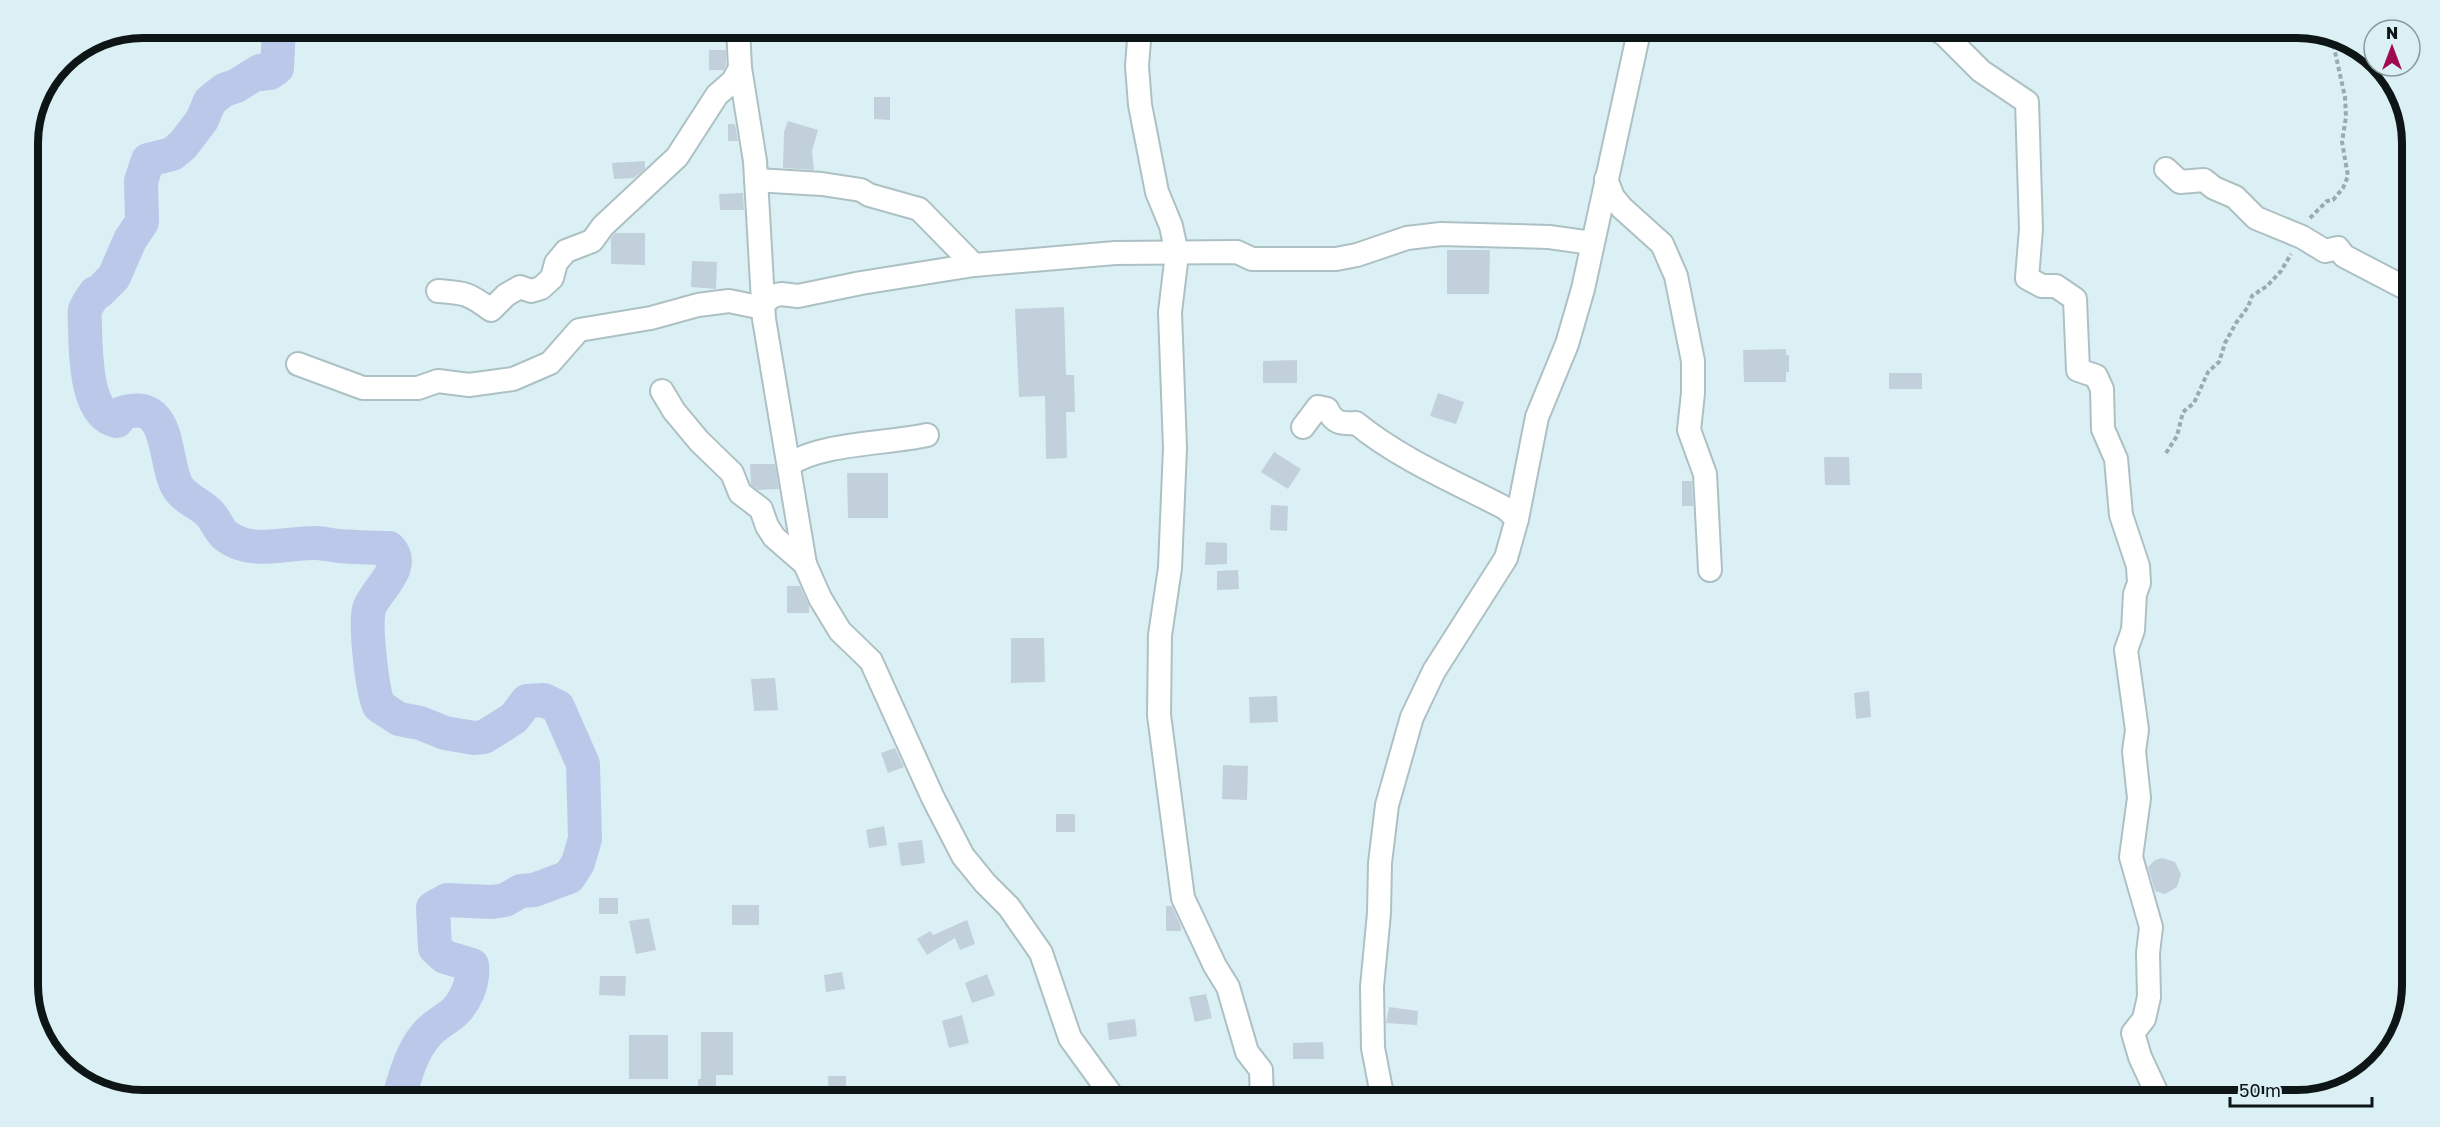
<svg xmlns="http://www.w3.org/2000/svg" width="2440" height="1127" font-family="'Golos Text',sans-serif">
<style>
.built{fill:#c5e2e7}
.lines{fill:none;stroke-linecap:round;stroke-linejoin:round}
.river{stroke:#bcc8ea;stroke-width:34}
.building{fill:#c2d0db}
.minor-casing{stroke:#adc1c4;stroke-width:26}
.path{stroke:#9aabae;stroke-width:4;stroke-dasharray:4.5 3;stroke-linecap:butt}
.minor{stroke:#fff;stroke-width:22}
.rim{fill:none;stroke:#0e1516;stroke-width:8}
</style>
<rect width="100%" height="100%" fill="#dbf0f4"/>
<!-- built -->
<polygon class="built" points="27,182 35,219 27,220"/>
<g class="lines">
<!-- river -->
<path class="river" d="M279,27L277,68L270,73L262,74L260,71L236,86L224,90L210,101L202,120L183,145L172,154L148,160L141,181L142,222L130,240L114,277L99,292L95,293C92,298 87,304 85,310C84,315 85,323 85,329C86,353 85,415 117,421L122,413C171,398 163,456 176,484C183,499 200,503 210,514C216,520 219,531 226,536C252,556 287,542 316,543C323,543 331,545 338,546C355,547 372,548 389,548C408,568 375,590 369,609C365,626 372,691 379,706L399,719L420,723L445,733L474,738L484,737L514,718L527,701L544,700L558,707L583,764L585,839L578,863L569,877L534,890L521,891L505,900L492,902L447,900L433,908L435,948L445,957L472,965C474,983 465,1004 451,1015C443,1021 432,1027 426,1035C410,1054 405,1078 398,1100"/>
</g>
<!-- building -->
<g class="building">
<polygon points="709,50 726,50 726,65 724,70 709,70"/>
<polygon points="874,97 890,97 890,120 874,119"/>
<polygon points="788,121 818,130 812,151 814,170 783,168 784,132"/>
<polygon points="728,124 735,124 738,141 728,141"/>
<polygon points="645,161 645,169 634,178 614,179 612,163"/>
<polygon points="743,193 744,210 720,210 719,194"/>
<polygon points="615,233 645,233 645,265 611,264 611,238"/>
<polygon points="1447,250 1490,250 1489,294 1447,294"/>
<polygon points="692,261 717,262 716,289 691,287"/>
<polygon points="1064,307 1066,375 1074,375 1075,412 1066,412 1067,458 1046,459 1045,396 1019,397 1015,309"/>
<polygon points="1786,349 1786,355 1789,355 1789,372 1786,372 1786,382 1744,382 1743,350"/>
<polygon points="1297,360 1297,383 1263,383 1263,361"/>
<rect x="1889" y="373" width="33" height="16"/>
<polygon points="1438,393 1464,402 1456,424 1430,416"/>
<polygon points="1274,452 1301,469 1288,489 1261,472"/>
<polygon points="1824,457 1849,457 1850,485 1825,485"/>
<polygon points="750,464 775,464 779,489 758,490 751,485"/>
<polygon points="847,473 888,473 888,518 848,518"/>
<polygon points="1682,481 1692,481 1693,506 1682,506"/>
<polygon points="1271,505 1288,506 1287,531 1270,530"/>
<polygon points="1206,542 1227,543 1227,564 1205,565"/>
<polygon points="1238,570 1239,589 1217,590 1217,571"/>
<polygon points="787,586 800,586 809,606 809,613 787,613"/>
<polygon points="1011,638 1044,638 1045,682 1011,683"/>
<polygon points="775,678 778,710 754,711 751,679"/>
<polygon points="1869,691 1871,717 1856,719 1854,693"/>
<polygon points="1277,696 1278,722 1250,723 1249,697"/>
<polygon points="895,748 904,767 888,773 881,753"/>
<polygon points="1223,765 1248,766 1247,800 1222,799"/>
<rect x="1056" y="814" width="19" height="18"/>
<polygon points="884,826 887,845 869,848 866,830"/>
<polygon points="922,840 925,863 901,866 898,843"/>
<polygon points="2162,858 2175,862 2181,874 2177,887 2165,894 2155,891 2148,867 2155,860"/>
<rect x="599" y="898" width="19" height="16"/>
<rect x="732" y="905" width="27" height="20"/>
<polygon points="1166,906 1172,906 1181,926 1181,931 1166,931"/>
<polygon points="649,918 656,950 636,954 629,921"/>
<polygon points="967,920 975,944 960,950 955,938 927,955 917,939 930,931 933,935"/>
<polygon points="842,972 845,989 826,992 824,975"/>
<polygon points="987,974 995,995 972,1003 965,983"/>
<polygon points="600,976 626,976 625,996 599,995"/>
<polygon points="1206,994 1212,1018 1195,1022 1189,997"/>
<polygon points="1389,1007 1418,1011 1417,1025 1386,1023"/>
<polygon points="962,1015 969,1043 949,1048 942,1021"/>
<polygon points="1135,1019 1137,1036 1109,1040 1107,1023"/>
<polygon points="701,1032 733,1032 733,1075 716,1075 716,1100 698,1100 698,1079 701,1079"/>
<rect x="629" y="1035" width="39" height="44"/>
<polygon points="1323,1042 1324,1059 1293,1059 1293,1043"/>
<polygon points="828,1076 846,1076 846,1099 829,1099"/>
</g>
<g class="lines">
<!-- minor casing -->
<g class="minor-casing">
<g id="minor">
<polyline points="738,27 740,68 755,161 764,319 805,564 820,598 840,631 871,661 933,798 963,856 985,883 1009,907 1041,953 1070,1038 1115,1100"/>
<polyline points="1140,27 1137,66 1140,105 1157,192 1171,226 1177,254 1170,312 1175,448 1170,568 1160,635 1159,715 1183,898 1215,966 1228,987 1247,1052 1261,1070 1262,1100"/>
<polyline points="1933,27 1945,35 1981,71 2027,102 2031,229 2027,278 2042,286 2056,286 2075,299 2078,370 2096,376 2102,389 2103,429 2116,459 2121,515 2138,566 2139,583 2135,594 2133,630 2126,650 2137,730 2134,751 2139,798 2131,857 2151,927 2148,953 2149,997 2144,1019 2133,1033 2140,1057 2160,1100"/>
<polyline points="2166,169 2180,182 2204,180 2214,188 2235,197 2256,218 2302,237 2325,251 2338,248 2344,256 2413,292"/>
<polyline points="1606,179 1613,197 1622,208 1662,244 1676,276 1693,361 1693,393 1689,430 1705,474 1710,570"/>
<polyline points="756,180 822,184 861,190 869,195 919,209 974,265"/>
<path d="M438,291C465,293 468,293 491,310L506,295L520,287L531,291L541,288L552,278L556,263L566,251L592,241L603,226L677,157L717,95L733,81L740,68"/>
<polyline points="298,364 363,388 418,388 438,381 469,385 513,379 550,363 579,330 651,318 698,305 729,301 758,307 773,296 781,294 798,296 861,283 974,265 1115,253 1237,252 1252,259 1336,259 1357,255 1407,238 1441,234 1549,237 1592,243"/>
<polyline points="662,391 674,411 699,441 732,473 740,493 761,509 767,526 774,537 805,564"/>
<path d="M1303,427L1318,407L1327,409C1334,423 1340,424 1356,423C1400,459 1455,482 1505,508L1517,519"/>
<path d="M789,465C820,443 886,444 927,435"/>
<polyline points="1383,1100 1373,1048 1372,987 1379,913 1380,863 1387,805 1412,717 1434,671 1506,558 1517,519 1537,417 1567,344 1583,289 1640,27"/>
</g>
</g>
<!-- path -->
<g class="path">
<polyline points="2310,218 2327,201 2333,200 2343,188 2348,176 2342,142 2346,117 2345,97 2333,43 2327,33"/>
<polyline points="2166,453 2177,436 2183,412 2194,403 2208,372 2219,362 2225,343 2236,323 2248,307 2252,296 2267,286 2281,271 2291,254"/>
</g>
<!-- minor -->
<use href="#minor" class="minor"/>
</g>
<!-- crop -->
<path d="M0 0H2440V1127H0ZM143 38H2297A105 105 0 0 1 2402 143V985A105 105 0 0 1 2297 1090H143A105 105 0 0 1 38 985V143A105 105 0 0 1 143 38Z" fill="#dbf0f4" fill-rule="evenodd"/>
<path class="rim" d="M143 38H2297A105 105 0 0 1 2402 143V985A105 105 0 0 1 2297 1090H143A105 105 0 0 1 38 985V143A105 105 0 0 1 143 38Z"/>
<!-- north arrow -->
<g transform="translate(2392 48)"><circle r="28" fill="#dbf0f4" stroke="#89989b" stroke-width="1.5"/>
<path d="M0-4.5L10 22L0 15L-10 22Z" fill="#9f0950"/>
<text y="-9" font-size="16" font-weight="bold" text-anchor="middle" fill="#0e1516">N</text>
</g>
<!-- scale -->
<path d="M2230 1097v9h142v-9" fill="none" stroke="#0e1516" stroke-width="3"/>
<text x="2239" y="1097" font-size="18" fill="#0e1516" stroke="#dbf0f4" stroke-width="4.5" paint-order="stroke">50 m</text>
</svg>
